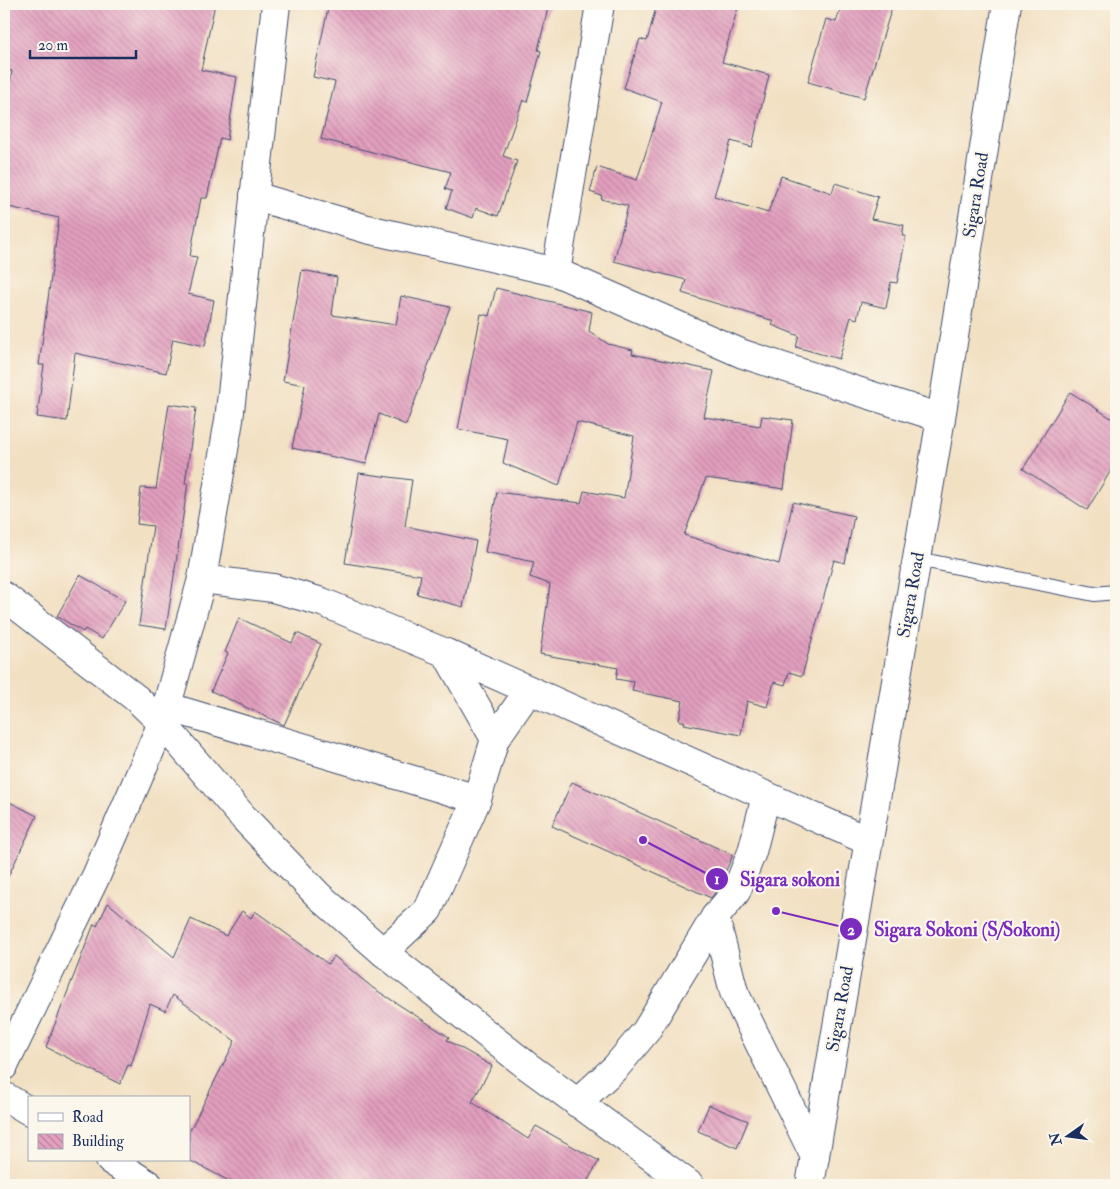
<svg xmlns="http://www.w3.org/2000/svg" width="1120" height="1189" font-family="'IM FELL Double Pica',serif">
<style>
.building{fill:url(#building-back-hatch)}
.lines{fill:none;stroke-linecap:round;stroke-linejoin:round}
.service-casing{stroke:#3b4a6d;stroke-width:16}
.minor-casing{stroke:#3b4a6d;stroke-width:30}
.service{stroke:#fff;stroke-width:14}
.minor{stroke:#fff;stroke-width:28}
.labels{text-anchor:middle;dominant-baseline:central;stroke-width:4.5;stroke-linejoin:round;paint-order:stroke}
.street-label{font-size:18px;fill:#1b2f5e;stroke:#fbf7ec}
.leader{fill:none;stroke:#7b2cbf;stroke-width:2}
.callout-dot{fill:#7b2cbf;stroke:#fbf7ec;stroke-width:2}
.mark-label{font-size:15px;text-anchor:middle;font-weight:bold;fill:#fff}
.callout-label{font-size:19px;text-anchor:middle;font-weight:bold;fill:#7b2cbf;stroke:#fbf7ec;stroke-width:4.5;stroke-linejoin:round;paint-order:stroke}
</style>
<defs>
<pattern id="building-back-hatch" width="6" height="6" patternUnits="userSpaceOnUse" patternTransform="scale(1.25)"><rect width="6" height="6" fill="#e39fbe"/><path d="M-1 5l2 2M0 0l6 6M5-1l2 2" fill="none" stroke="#b7829e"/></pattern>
</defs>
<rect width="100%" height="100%" fill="#fbf7ec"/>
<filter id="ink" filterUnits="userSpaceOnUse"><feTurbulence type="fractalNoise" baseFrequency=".02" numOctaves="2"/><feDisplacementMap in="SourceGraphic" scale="10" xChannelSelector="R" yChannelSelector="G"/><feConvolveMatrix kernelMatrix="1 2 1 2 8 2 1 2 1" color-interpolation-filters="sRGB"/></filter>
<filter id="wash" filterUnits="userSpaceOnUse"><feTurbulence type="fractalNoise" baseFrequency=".0096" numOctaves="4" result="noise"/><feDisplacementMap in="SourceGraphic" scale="20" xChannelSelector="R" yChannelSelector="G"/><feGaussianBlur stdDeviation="1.12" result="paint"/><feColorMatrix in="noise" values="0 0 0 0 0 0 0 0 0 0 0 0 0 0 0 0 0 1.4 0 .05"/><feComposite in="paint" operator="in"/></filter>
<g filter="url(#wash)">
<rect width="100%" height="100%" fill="#f2e0c2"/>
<g id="blocks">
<!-- building -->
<g class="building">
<polygon points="4,4 215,4 201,70 237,77 227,140 220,138 207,198 201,198 190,256 197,257 188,294 214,300 205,346 173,339 166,373 75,353 67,421 37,417 44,365 39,365 59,218 4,206 4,117 12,71 4,69"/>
<polygon points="329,4 549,4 538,50 541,51 527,102 523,100 503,156 517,161 498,216 476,208 473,218 446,208 452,191 445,189 451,172 321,139 335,82 313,77"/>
<polygon points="657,4 739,4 722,62 769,75 752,147 731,141 714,196 768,213 781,176 832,193 835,183 878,197 871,219 904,225 902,236 906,236 897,283 891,282 886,308 861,302 857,319 851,317 839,359 796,347 799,336 772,325 774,321 682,293 686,280 614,261 628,206 601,199 602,196 590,192 597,167 637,180 662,102 624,88 640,39 647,41"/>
<polygon points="842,4 893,4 864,98 808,82 826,19 836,22"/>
<polygon points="302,270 337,277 332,315 396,325 401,296 450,307 406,425 379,414 366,464 292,448 305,385 283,381"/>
<polygon points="496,288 592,312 589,331 608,344 633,350 632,354 714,371 704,417 760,426 762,416 793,420 784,489 706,478 684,535 779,564 793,502 854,516 845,563 834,560 802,676 789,672 785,685 774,682 767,707 747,701 741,735 684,724 685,722 679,720 683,701 632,691 634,682 616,679 618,668 540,654 550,584 530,577 534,562 485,552 497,492 581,503 584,491 624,498 634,436 577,422 559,486 503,463 508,439 458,429 481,314 489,316"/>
<polygon points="1070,392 1116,421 1116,462 1087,510 1023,469"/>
<polygon points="169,404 196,408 185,483 188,483 166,629 139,625 153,526 137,524 141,488 156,489"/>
<polygon points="359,473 412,480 405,526 476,541 463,607 417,594 421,575 345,563"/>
<polygon points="80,575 125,601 102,639 85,629 83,632 57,616"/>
<polygon points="239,618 292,643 297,633 321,644 284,725 211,691 228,653 225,652"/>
<polygon points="572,782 733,855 717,890 711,898 552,826"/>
<polygon points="4,799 37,816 4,885"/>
<polygon points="108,903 174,957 191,919 226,936 242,911 251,918 255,911 328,964 334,956 373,988 449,1037 447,1040 492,1066 472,1102 528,1139 536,1126 599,1161 585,1185 237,1185 189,1160 189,1132 235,1041 173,995 165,1011 150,1004 131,1066 128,1065 120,1084 46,1047 94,924 97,926"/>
<polygon points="709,1105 748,1121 737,1148 698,1131"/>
</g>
</g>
</g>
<g filter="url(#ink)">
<use href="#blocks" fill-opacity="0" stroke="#3b4a6d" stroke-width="1"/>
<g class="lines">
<!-- service casing -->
<g class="service-casing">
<polyline id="service" points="917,559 1094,594 1116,592"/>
</g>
<!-- minor casing -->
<g class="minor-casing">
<g id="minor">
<polyline points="254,196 367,229 556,272 743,354 941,418"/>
<polyline points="556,272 600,4"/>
<polyline points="202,579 273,588 322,602 446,653 868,841"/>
<polyline points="4,596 137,699 162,723 244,818 318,895 383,952 526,1065 690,1185"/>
<polyline points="446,653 495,739"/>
<polyline points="168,707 477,799"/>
<polyline points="715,917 734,992 815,1157"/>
<polyline points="383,952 428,910 477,799 495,739 529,690"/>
<polyline points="4,1066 97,874 162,723 202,579 229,420 276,4"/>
<polyline points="4,1096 29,1111"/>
<polyline points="577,1103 616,1067 646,1031 715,917 736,892 752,852 766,796"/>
<polyline points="110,1160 149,1185"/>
<polyline points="810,1185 941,418 1007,4"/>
</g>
</g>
<!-- service -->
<use href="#service" class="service"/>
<!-- minor -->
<use href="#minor" class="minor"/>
</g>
</g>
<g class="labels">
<!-- street labels -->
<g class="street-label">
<text transform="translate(976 195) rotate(-81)">Sigara Road</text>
<text transform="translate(911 595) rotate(-80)">Sigara Road</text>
<text transform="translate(840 1009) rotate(-80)">Sigara Road</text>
</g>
</g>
<!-- callouts -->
<path class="leader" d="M643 840L717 879M776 911L851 929"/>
<g class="callout-dot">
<circle cx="643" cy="840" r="5"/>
<circle cx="776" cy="911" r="5"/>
<circle cx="717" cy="879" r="12"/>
<circle cx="851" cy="929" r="12"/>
</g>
<g class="mark-label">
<text x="717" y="884">1</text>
<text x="851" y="935">2</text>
</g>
<g class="callout-label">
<text x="790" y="886">Sigara sokoni</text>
<text x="967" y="936">Sigara Sokoni (S/Sokoni)</text>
</g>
<!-- margin -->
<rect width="1120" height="1189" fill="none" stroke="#fbf7ec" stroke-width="20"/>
<!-- legend -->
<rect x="28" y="1096" width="162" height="65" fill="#fbf7ec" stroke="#a1a7b3"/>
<rect x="38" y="1113" width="25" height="8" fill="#ffffff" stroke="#a1a7b3"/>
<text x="72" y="1122" font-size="15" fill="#1b2f5e">Road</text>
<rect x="38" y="1134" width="25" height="15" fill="url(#building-back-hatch)" stroke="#a1a7b3"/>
<text x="72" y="1146" font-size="15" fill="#1b2f5e">Building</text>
<!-- north arrow -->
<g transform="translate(1068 1136) rotate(256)" stroke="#fbf7ec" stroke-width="4" paint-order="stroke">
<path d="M0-4L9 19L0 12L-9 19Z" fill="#1b2f5e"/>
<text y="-8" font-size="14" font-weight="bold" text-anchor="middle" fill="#1b2f5e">N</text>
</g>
<!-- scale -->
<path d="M30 50v8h106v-8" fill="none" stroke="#1b2f5e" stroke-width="2.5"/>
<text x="38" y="50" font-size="15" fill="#1b2f5e" stroke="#fbf7ec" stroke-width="4" paint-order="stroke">20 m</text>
</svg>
